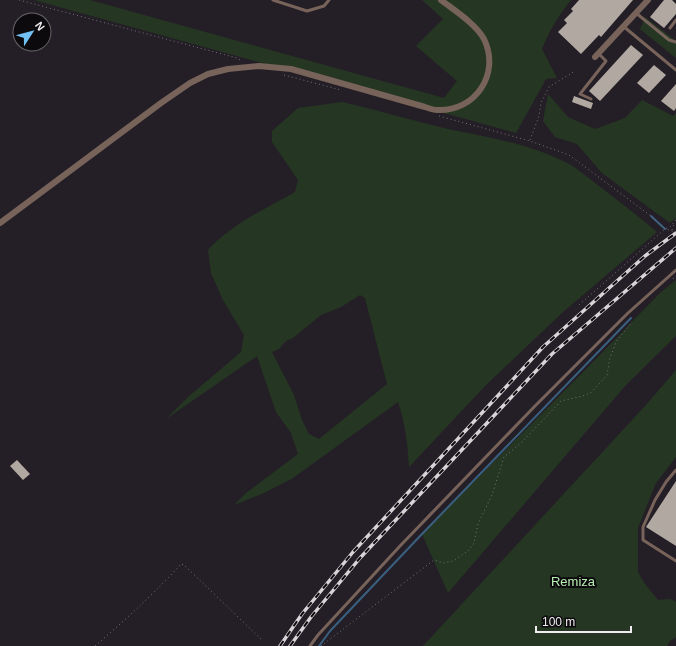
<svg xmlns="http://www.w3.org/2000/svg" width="676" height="646" font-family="Arial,sans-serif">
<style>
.green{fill:#253722;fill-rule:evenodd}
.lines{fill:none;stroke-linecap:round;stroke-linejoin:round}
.stream{stroke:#3a6081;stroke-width:2}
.building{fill:#b1a9a1}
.path{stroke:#757177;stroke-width:1;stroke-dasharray:1 3;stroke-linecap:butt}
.lane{stroke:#78635a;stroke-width:3}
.street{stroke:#78635a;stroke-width:6}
.rail-casing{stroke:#d7d4d8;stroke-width:3.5}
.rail{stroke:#0c0a0d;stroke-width:2;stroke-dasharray:6;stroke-linecap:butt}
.labels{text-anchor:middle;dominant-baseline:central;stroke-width:4;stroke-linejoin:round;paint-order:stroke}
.park-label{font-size:13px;fill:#b9efb2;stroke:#0c0a0d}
</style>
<rect width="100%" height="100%" fill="#241f26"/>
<!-- green -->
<g class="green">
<path d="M34,0H90L444,98L457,81L416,46L443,19L422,0H571C559,15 549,31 542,49L557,78L546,79L516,133Z"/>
<polygon points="645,17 676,41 676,58 640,29"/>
<polygon points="548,94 568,117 595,129 625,118 642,100 673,116 676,113 676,218 670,223 602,173 577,144 555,137 543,121"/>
<path d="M342,102C378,110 413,121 448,129C491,138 532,144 571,165C579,170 587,177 595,183C616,199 637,215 657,232L563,312L486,385L409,467C408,445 405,422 398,402L293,478L264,493L234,505L246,493L298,454L291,433L276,412L257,356L166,419L188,397L241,352L244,335L223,300L211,273L208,250C232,224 265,209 295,192L298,180L272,142V131L298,108ZM360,295L365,298L387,384L319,439L309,434L302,420L294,395L272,352L279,349L286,341L293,338L321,315L341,307Z"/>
<polygon points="676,280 676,336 626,385 448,593 422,534 591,364 660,293"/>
<polygon points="676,370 676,457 656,483 638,528 638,572 645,584 658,600 670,599 676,602 676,637 670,641 667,646 423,646 646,405"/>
</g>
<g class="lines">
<!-- stream -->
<g class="stream">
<polyline points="651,216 665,229"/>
<polyline points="319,646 330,631 422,534 631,318"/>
</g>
</g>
<!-- building -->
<g class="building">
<polygon points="579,0 633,0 601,37 599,35 581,54 558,32 567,23 564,20 573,11 571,9"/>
<polygon points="664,0 672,0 676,4 676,14 664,28 650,17"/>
<polygon points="631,45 643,55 600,101 589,91"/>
<polygon points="654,65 666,75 649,93 637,83"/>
<polygon points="676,84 676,108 674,111 661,101"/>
<polygon points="574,96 593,103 591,109 572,102"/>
<polygon points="17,460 30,474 23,480 10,466"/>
<polygon points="676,481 676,546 646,527"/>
</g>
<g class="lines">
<!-- path -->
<g class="path">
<polyline points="19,0 237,58 242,61"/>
<polyline points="284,75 341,90"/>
<polyline points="439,116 530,141 569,155 651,216 665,229 672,231 676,234"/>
<polyline points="530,140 539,116 541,103 549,87 575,71"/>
<polyline points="672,230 674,224"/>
<polyline points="673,278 676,280"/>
<polyline points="579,305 665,229 670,227 676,220"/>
<path d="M95,646C125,620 154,594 181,564L184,565L263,641"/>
<polyline points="321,646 434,560 444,563 453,561 468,551 474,543 478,524 492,495 504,457 522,442 561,401 583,396 592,392 607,375 610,358 616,342 632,322"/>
</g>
<!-- lane -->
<g class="lane">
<polyline points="273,0 307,11 324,6 329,0"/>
<polyline points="636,13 669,40 676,42"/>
<polyline points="623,26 676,70"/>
<polyline points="670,28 676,20"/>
<polyline points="591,99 580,94 606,61 598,53"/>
<polyline points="676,470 666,482 655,500 643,527 643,540 676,561"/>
<polyline points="310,646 318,635 400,546 535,406 628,313 676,270"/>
</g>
<!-- street -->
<g class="street">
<polyline points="595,57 648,0"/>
<path d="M0,223L161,103L190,83L208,74L228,69L259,66L291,69L425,107C428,108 433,110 437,110C475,112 501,74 484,39C476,24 454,10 441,0"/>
</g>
<!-- rail casing -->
<g class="rail-casing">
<g id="rail">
<polyline points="280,646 302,614 353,552 543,347 645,256 676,233"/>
<polyline points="290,646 311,617 360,558 552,354 676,248"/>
</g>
</g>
<!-- rail -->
<use href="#rail" class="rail"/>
</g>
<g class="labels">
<!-- park labels -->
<g class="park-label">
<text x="573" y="581">Remiza</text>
</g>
</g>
<!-- north arrow -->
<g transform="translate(32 32) rotate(54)"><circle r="19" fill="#0c0a0d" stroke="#676568"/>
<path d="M0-3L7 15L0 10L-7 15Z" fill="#72c1f5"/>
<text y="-6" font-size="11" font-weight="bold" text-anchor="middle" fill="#f0edf1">N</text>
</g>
<!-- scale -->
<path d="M536 626v6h95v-6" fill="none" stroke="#f0edf1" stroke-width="2"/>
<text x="542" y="626" font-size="12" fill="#f0edf1" stroke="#0c0a0d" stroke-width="3" paint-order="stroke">100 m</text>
</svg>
